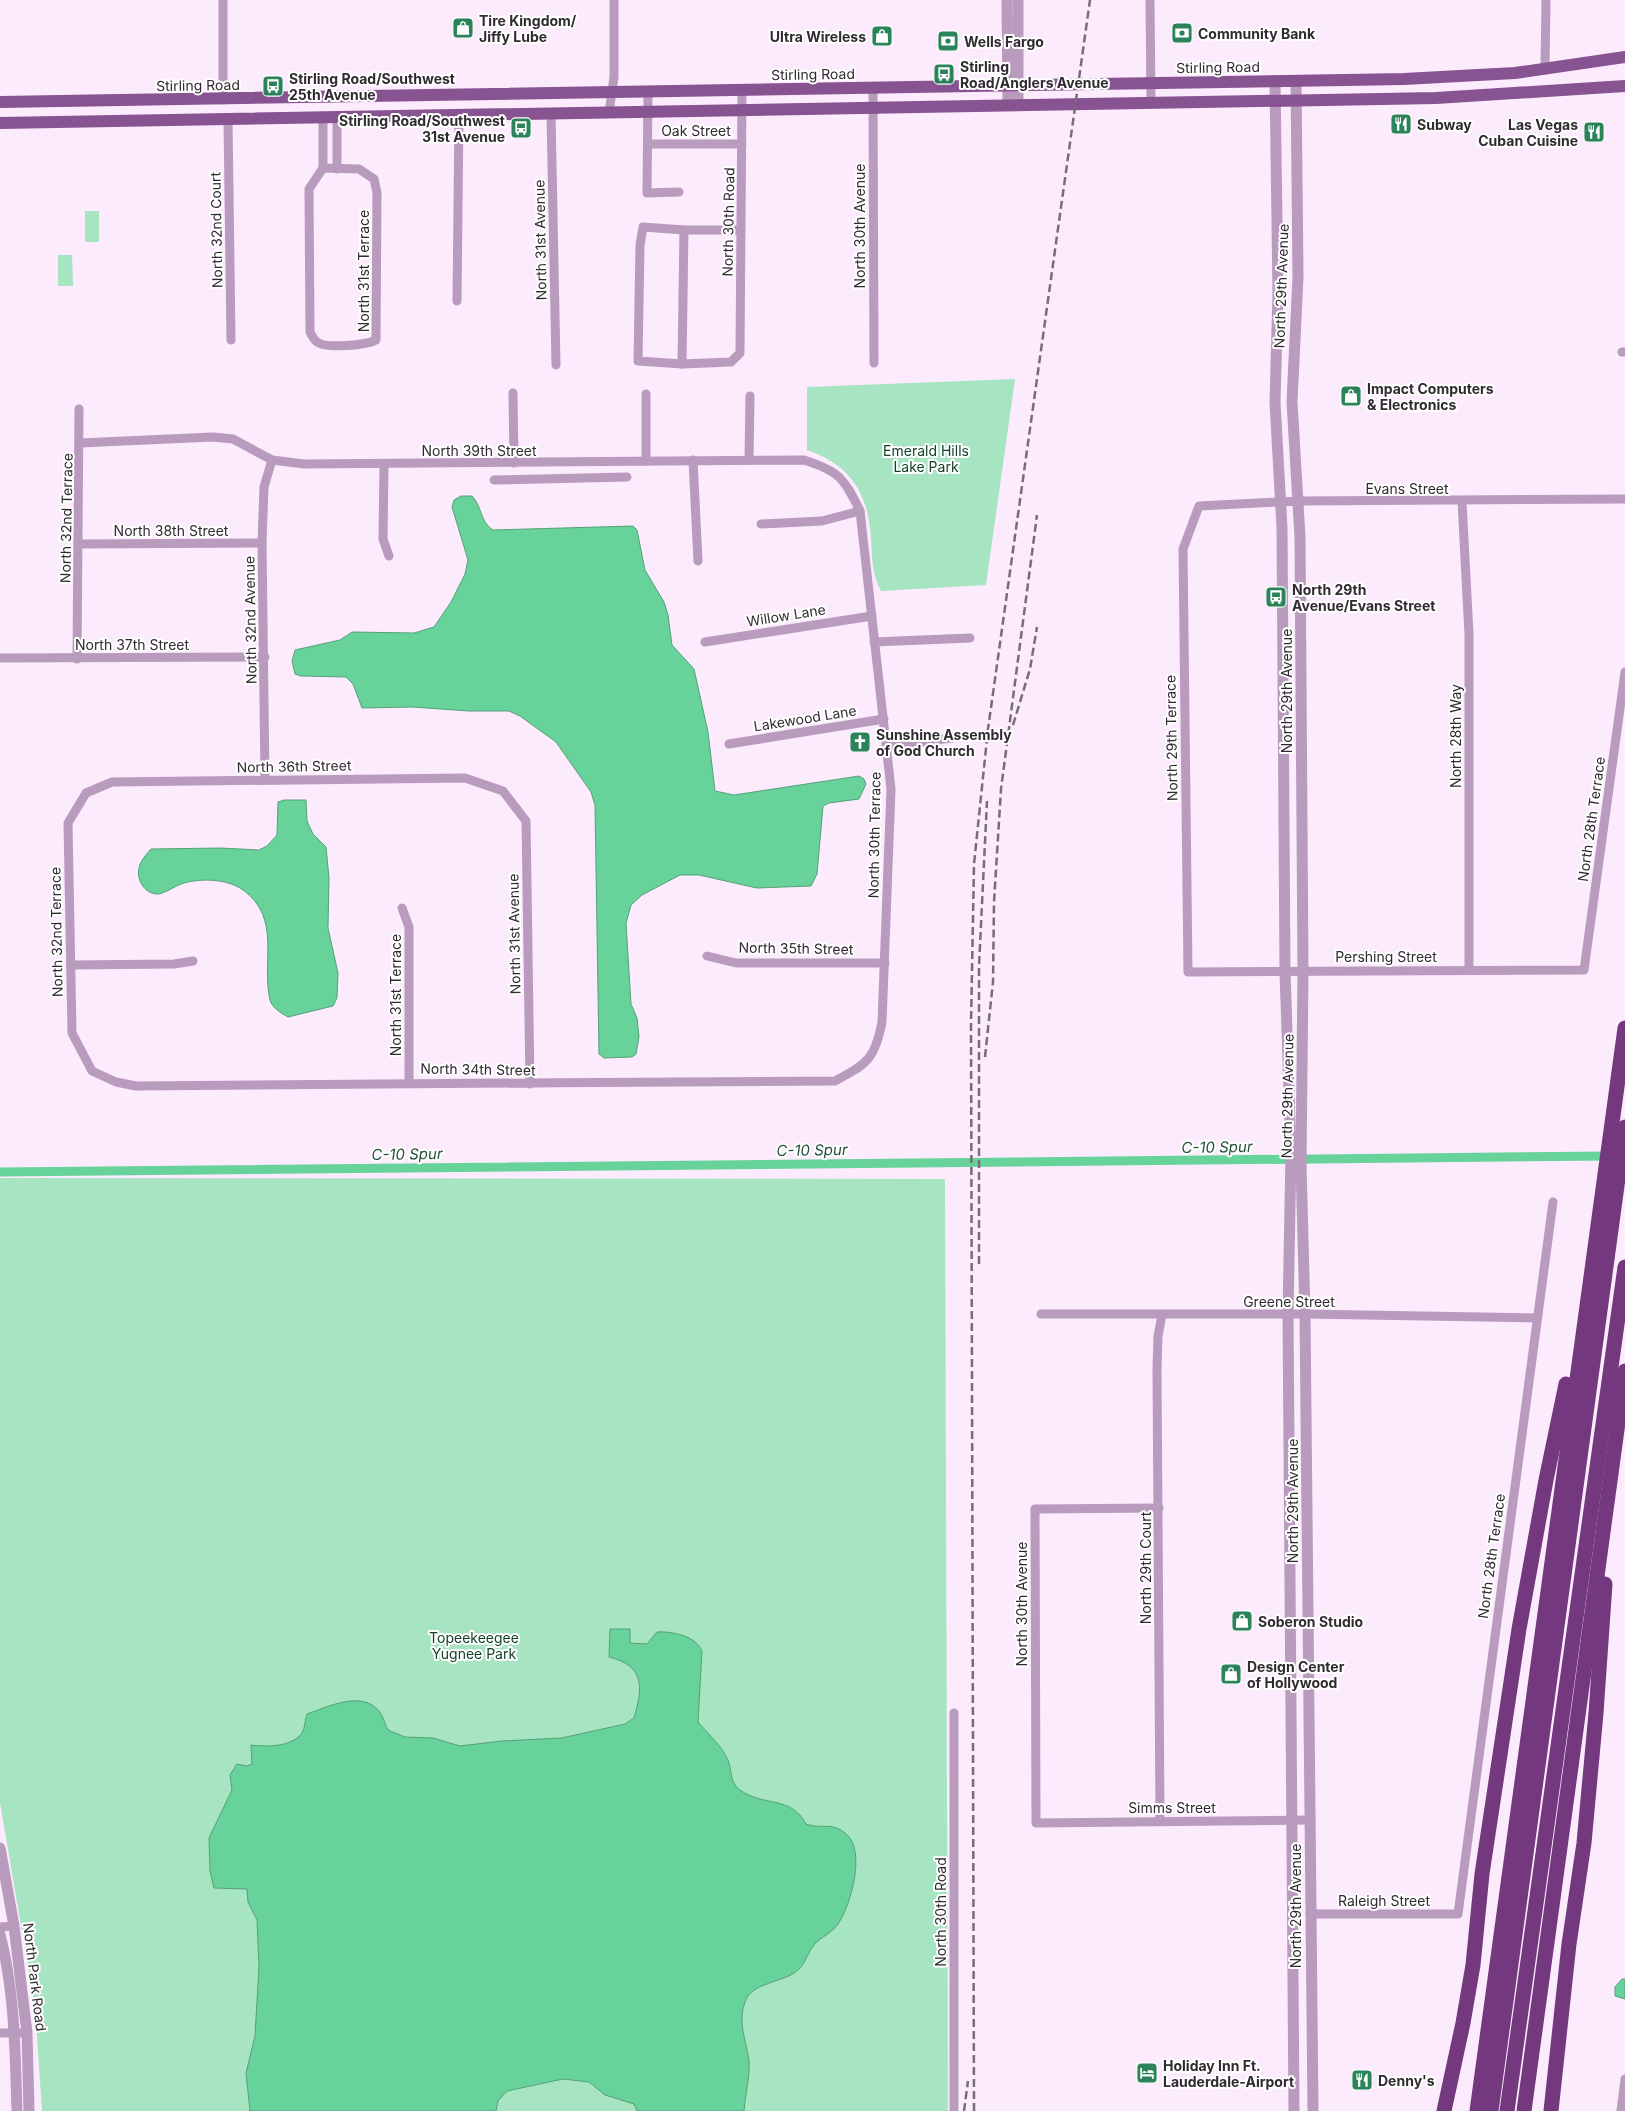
<svg xmlns="http://www.w3.org/2000/svg" width="1625" height="2111" font-family="Inter,sans-serif">
<style>
.green{fill:#a7e4c1}
.water{fill:#67d29a;stroke:#56a07a}
.lines{fill:none;stroke-linecap:round;stroke-linejoin:round}
.canal{stroke:#67d29a;stroke-width:9}
.minor{stroke:#b89bbd;stroke-width:9}
.tertiary{stroke:#b89bbd;stroke-width:11}
.primary{stroke:#875390;stroke-width:12}
.motorway{stroke:#74387f;stroke-width:15}
.rail{stroke:#776d78;stroke-width:2.5;stroke-dasharray:8 4;stroke-linecap:butt}
.labels{text-anchor:middle;dominant-baseline:central;stroke-width:4;stroke-linejoin:round;paint-order:stroke}
.poi-label{font-size:14px;font-weight:bold;fill:#302a31;stroke:#fefefe;text-anchor:start}
.street-label{font-size:14px;fill:#302a31;stroke:#fefefe}
.park-label{font-size:14px;fill:#14412b;stroke:#fefefe}
.water-label{font-size:15px;font-style:italic;fill:#245039;stroke:#fefefe}
</style>
<rect width="100%" height="100%" fill="#fbebfd"/>
<!-- green -->
<g class="green">
<rect x="85" y="211" width="14" height="31"/>
<polygon points="58,255 72,255 73,286 58,286"/>
<path d="M1015,379L986,585L881,591C872,574 872,557 871,538C868,492 850,465 807,450V387Z"/>
<polygon points="0,1178 945,1179 948,2111 42,2111 35,2007 0,1803"/>
</g>
<!-- water -->
<g class="water">
<path d="M461,496H472C482,506 480,522 493,530L633,526L637,530L645,570L664,602L668,615L672,645L694,669L708,732L715,791L734,795L859,776L864,779L866,784L859,799L829,803L823,806L817,874L811,886L757,888L699,875H680L642,895L631,905L626,923L631,1004L637,1018L639,1037L636,1054L632,1057L604,1058L599,1054L595,805L591,792L556,742L520,716L509,711H469L412,707L362,708L353,684L346,677L301,676L295,674L292,661L295,650L340,640L352,632L414,633L434,627L451,602L465,574L468,560L452,507L454,500Z"/>
<path d="M284,800H306L307,821L313,834L326,847L329,878L328,928L338,973L337,998L333,1006L288,1017C281,1013 272,1008 270,1000C261,962 282,918 243,890C228,879 202,878 184,883C176,885 168,892 159,894C146,895 136,881 139,868C140,861 146,855 151,849L220,848L259,850L267,846L277,835L278,802Z"/>
<path d="M610,1629H630V1643L647,1644L657,1632C672,1631 696,1636 702,1651L698,1722C707,1733 721,1745 727,1758C733,1769 728,1781 740,1790C763,1807 791,1795 806,1824C823,1830 829,1821 845,1833C867,1849 851,1905 838,1924C832,1933 821,1937 815,1944C808,1951 806,1963 798,1970C784,1983 751,1982 745,2002C737,2024 747,2041 749,2062C750,2078 745,2095 744,2111H637L634,2104L605,2095L589,2082L563,2079L507,2091L498,2101L496,2111H250L246,2073L255,2036L259,1967L257,1920L248,1902L247,1889L214,1888L210,1871L209,1838L232,1790L230,1775L237,1764L247,1766L252,1764L251,1745C267,1747 292,1747 302,1733C305,1728 305,1720 307,1714C327,1707 362,1690 379,1711C383,1716 385,1724 388,1730L405,1737L433,1738L460,1746L502,1741L562,1738L625,1724L634,1718C643,1687 645,1666 609,1657Z"/>
<polygon points="1622,1979 1625,1979 1625,1999 1615,1996 1615,1987"/>
</g>
<g class="lines">
<!-- canal -->
<polyline class="canal" points="0,1172 1610,1156"/>
<!-- minor -->
<g class="minor">
<polyline points="1150,0 1151,102"/>
<polyline points="1545,68 1546,0"/>
<polyline points="873,88 874,363"/>
<polyline points="648,92 647,193 679,192"/>
<polyline points="223,100 223,0"/>
<polyline points="609,113 614,77 614,0"/>
<polyline points="551,114 556,365"/>
<path d="M323,116V168L309,189L310,332C312,336 314,340 317,342C326,349 367,345 376,340L377,193L374,179L359,169L323,168"/>
<polyline points="337,116 337,169"/>
<polyline points="228,119 231,340"/>
<polyline points="648,144 742,144"/>
<polyline points="741,230 684,230 643,227 640,245 638,361 682,364 731,362 740,353 742,91"/>
<polyline points="457,301 459,115"/>
<polyline points="1622,352 1625,352"/>
<polyline points="682,364 684,230"/>
<polyline points="513,393 514,463"/>
<path d="M80,443L213,437L233,439L272,460L304,464L804,460C839,471 844,478 860,511L891,789L882,1022C875,1059 867,1064 835,1081C602,1083 369,1083 136,1086L116,1082L92,1071L72,1033L68,823L86,793L112,782L465,778L503,791L526,821L530,1084"/>
<polyline points="693,460 698,561"/>
<polyline points="749,460 750,396"/>
<polyline points="646,461 646,394"/>
<polyline points="384,465 383,539 389,556"/>
<polyline points="494,480 627,477"/>
<polyline points="1625,499 1299,501 1199,506 1183,549 1188,972 1584,970 1625,672"/>
<polyline points="1462,502 1469,634 1469,970"/>
<polyline points="761,524 822,521 860,511"/>
<polyline points="80,544 262,543"/>
<polyline points="705,642 872,616"/>
<polyline points="874,642 970,638"/>
<polyline points="0,658 265,657"/>
<polyline points="77,659 79,409"/>
<polyline points="729,744 884,719"/>
<polyline points="887,747 958,737"/>
<polyline points="265,780 262,543 264,487 272,460"/>
<polyline points="402,908 409,927 409,1082"/>
<polyline points="707,956 736,963 885,963"/>
<polyline points="71,965 174,964 193,961"/>
<polyline points="1041,1314 1305,1314 1537,1318"/>
<polyline points="1159,1508 1035,1509 1036,1823 1309,1820"/>
<polyline points="1160,1821 1157,1370 1158,1336 1162,1315"/>
<polyline points="1310,1914 1458,1914 1553,1202"/>
<polyline points="0,1927 14,1926"/>
<polyline points="0,2033 27,2033"/>
<polyline points="954,2111 954,1713"/>
<polyline points="1621,2111 1625,2079"/>
</g>
<!-- tertiary -->
<g class="tertiary">
<polyline points="1007,0 1008,104"/>
<polyline points="1275,81 1278,293 1275,402 1282,528 1285,971 1291,1152 1288,1314 1294,2111"/>
<polyline points="1296,81 1298,277 1292,402 1300,537 1303,971 1301,1165 1305,1314 1313,2111"/>
<polyline points="1018,104 1018,0"/>
<polyline points="0,1848 14,1926 27,2033 29,2111"/>
<path d="M0,1934C15,1993 15,2051 17,2111"/>
</g>
<!-- primary -->
<g class="primary">
<polyline points="0,102 1404,79 1515,73 1625,57"/>
<polyline points="0,123 1436,98 1625,86"/>
</g>
<!-- motorway -->
<g class="motorway">
<polyline points="1444,2111 1463,2023 1473,1965 1482,1874 1519,1629 1546,1480 1566,1384"/>
<polyline points="1477,2111 1625,1028"/>
<polyline points="1491,2111 1625,1127"/>
<polyline points="1507,2111 1625,1267"/>
<polyline points="1524,2111 1625,1371"/>
<polyline points="1551,2111 1569,1944 1584,1843 1596,1713 1605,1584"/>
</g>
<!-- rail -->
<g class="rail">
<polyline points="1013,725 1030,669 1037,627"/>
<polyline points="985,1057 993,982 994,902 1001,789 1037,515"/>
<polyline points="979,1264 979,966 987,801"/>
<polyline points="964,2111 968,2081"/>
<polyline points="974,2111 971,1025 974,864 988,729 1090,0"/>
</g>
</g>
<!-- icons -->
<defs>
<g id="shop-square" transform="scale(1.125)"><rect x="-9" y="-9" width="18" height="18" rx="4" fill="#2a8359" stroke="#fefefe"/><path d="M-5-2.5h2.3a2.7 3.5 0 0 1 5.4 0H5L5.5 6h-11ZM-1.5-2.5h3a1.5 2.3 0 0 0-3 0Z" fill="#fff"/></g>
<g id="bank-square" transform="scale(1.125)"><rect x="-9" y="-9" width="18" height="18" rx="4" fill="#2a8359" stroke="#fefefe"/><path d="M-6-4H6V4H-6ZM0-2.3a2.3 2.3 0 1 0 0 4.6a2.3 2.3 0 1 0 0-4.6Z" fill="#fff"/></g>
<g id="bus-square" transform="scale(1.125)"><rect x="-9" y="-9" width="18" height="18" rx="4" fill="#2a8359" stroke="#fefefe"/><path d="M-5-6H5V4H4V6H2V4H-2V6H-4V4H-5ZM-3.5-4V0h7V-4ZM-3.5 1.2v1.5H-2V1.2ZM2 1.2v1.5H3.5V1.2Z" fill="#fff"/></g>
<g id="restaurant-square" transform="scale(1.125)"><rect x="-9" y="-9" width="18" height="18" rx="4" fill="#2a8359" stroke="#fefefe"/><path d="M-5-6h1v4h1v-4h1v4h1v-4h1v5L-1.5 .5V6h-2V.5L-5-1ZM5-6V6H3V1.5H1.5Q1.5-4 5-6Z" fill="#fff"/></g>
<g id="church-square" transform="scale(1.125)"><rect x="-9" y="-9" width="18" height="18" rx="4" fill="#2a8359" stroke="#fefefe"/><path d="M-1.2-6h2.4v3.5h3.3v2.4h-3.3V6h-2.4V-.1h-3.3v-2.4h3.3Z" fill="#fff"/></g>
<g id="hotel-square" transform="scale(1.125)"><rect x="-9" y="-9" width="18" height="18" rx="4" fill="#2a8359" stroke="#fefefe"/><path d="M-6-4.5h1.5V1H6V5H4.5V3h-9V5H-6ZM-4 0a1.8 1.8 0 1 1 3.6 0ZM.5 0V-2.5h3Q6-2.5 6 0Z" fill="#fff"/></g>
</defs>
<g fill-rule="evenodd">
<use href="#shop-square" x="463" y="28"/>
<use href="#bank-square" x="1182" y="33"/>
<use href="#shop-square" x="882" y="36"/>
<use href="#bank-square" x="948" y="41"/>
<use href="#bus-square" x="944" y="74"/>
<use href="#bus-square" x="273" y="86"/>
<use href="#restaurant-square" x="1401" y="124"/>
<use href="#bus-square" x="521" y="128"/>
<use href="#restaurant-square" x="1594" y="132"/>
<use href="#shop-square" x="1351" y="396"/>
<use href="#bus-square" x="1276" y="597"/>
<use href="#church-square" x="860" y="742"/>
<use href="#shop-square" x="1242" y="1621"/>
<use href="#shop-square" x="1231" y="1674"/>
<use href="#hotel-square" x="1147" y="2073"/>
<use href="#restaurant-square" x="1362" y="2080"/>
</g>
<g class="labels">
<!-- poi labels -->
<g class="poi-label">
<text x="479" y="20">Tire Kingdom/<tspan x="479" dy="16">Jiffy Lube</tspan></text>
<text x="1198" y="33">Community Bank</text>
<text x="866" y="36" text-anchor="end">Ultra Wireless</text>
<text x="964" y="41">Wells Fargo</text>
<text x="960" y="66">Stirling<tspan x="960" dy="16">Road/Anglers Avenue</tspan></text>
<text x="289" y="78">Stirling Road/Southwest<tspan x="289" dy="16">25th Avenue</tspan></text>
<text x="505" y="120" text-anchor="end">Stirling Road/Southwest<tspan x="505" dy="16">31st Avenue</tspan></text>
<text x="1417" y="124">Subway</text>
<text x="1578" y="124" text-anchor="end">Las Vegas<tspan x="1578" dy="16">Cuban Cuisine</tspan></text>
<text x="1367" y="388">Impact Computers<tspan x="1367" dy="16">&amp; Electronics</tspan></text>
<text x="1292" y="589">North 29th<tspan x="1292" dy="16">Avenue/Evans Street</tspan></text>
<text x="876" y="734">Sunshine Assembly<tspan x="876" dy="16">of God Church</tspan></text>
<text x="1258" y="1621">Soberon Studio</text>
<text x="1247" y="1666">Design Center<tspan x="1247" dy="16">of Hollywood</tspan></text>
<text x="1163" y="2065">Holiday Inn Ft.<tspan x="1163" dy="16">Lauderdale-Airport</tspan></text>
<text x="1378" y="2080">Denny's</text>
</g>
<!-- street labels -->
<g class="street-label">
<text transform="translate(1218 67) rotate(-1)">Stirling Road</text>
<text transform="translate(813 74) rotate(-1)">Stirling Road</text>
<text transform="translate(198 85) rotate(-1)">Stirling Road</text>
<text x="696" y="130">Oak Street</text>
<text transform="translate(728 222) rotate(-89)">North 30th Road</text>
<text transform="translate(859 226) rotate(-90)">North 30th Avenue</text>
<text transform="translate(216 230) rotate(-91)">North 32nd Court</text>
<text transform="translate(540 240) rotate(-91)">North 31st Avenue</text>
<text transform="translate(363 271) rotate(-90)">North 31st Terrace</text>
<text transform="translate(1281 286) rotate(-88)">North 29th Avenue</text>
<text x="479" y="450">North 39th Street</text>
<text x="1407" y="488">Evans Street</text>
<text transform="translate(66 518) rotate(-89)">North 32nd Terrace</text>
<text x="171" y="530">North 38th Street</text>
<text transform="translate(786 615) rotate(-9)">Willow Lane</text>
<text transform="translate(250 620) rotate(-91)">North 32nd Avenue</text>
<text x="132" y="644">North 37th Street</text>
<text transform="translate(1286 691) rotate(-90)">North 29th Avenue</text>
<text transform="translate(805 718) rotate(-9)">Lakewood Lane</text>
<text transform="translate(1455 736) rotate(-90)">North 28th Way</text>
<text transform="translate(1171 738) rotate(-91)">North 29th Terrace</text>
<text transform="translate(294 766) rotate(-1)">North 36th Street</text>
<text transform="translate(1591 819) rotate(-82)">North 28th Terrace</text>
<text transform="translate(874 835) rotate(-89)">North 30th Terrace</text>
<text transform="translate(56 932) rotate(-91)">North 32nd Terrace</text>
<text transform="translate(514 934) rotate(-91)">North 31st Avenue</text>
<text transform="translate(796 948) rotate(1)">North 35th Street</text>
<text x="1386" y="956">Pershing Street</text>
<text transform="translate(395 995) rotate(-90)">North 31st Terrace</text>
<text transform="translate(478 1069) rotate(1)">North 34th Street</text>
<text transform="translate(1287 1096) rotate(-89)">North 29th Avenue</text>
<text x="1289" y="1301">Greene Street</text>
<text transform="translate(1292 1501) rotate(-90)">North 29th Avenue</text>
<text transform="translate(1491 1556) rotate(-82)">North 28th Terrace</text>
<text transform="translate(1145 1568) rotate(-90)">North 29th Court</text>
<text transform="translate(1021 1604) rotate(-90)">North 30th Avenue</text>
<text x="1172" y="1807">Simms Street</text>
<text x="1384" y="1900">Raleigh Street</text>
<text transform="translate(1295 1906) rotate(-90)">North 29th Avenue</text>
<text transform="translate(940 1912) rotate(-90)">North 30th Road</text>
<text transform="translate(35 1977) rotate(83)">North Park Road</text>
</g>
<!-- park labels -->
<g class="park-label">
<text x="926" y="450">Emerald Hills<tspan x="926" dy="16">Lake Park</tspan></text>
<text x="474" y="1637">Topeekeegee<tspan x="474" dy="16">Yugnee Park</tspan></text>
</g>
<!-- water labels -->
<g class="water-label">
<text transform="translate(1217 1147) rotate(-1)">C-10 Spur</text>
<text transform="translate(812 1150) rotate(-1)">C-10 Spur</text>
<text transform="translate(407 1154) rotate(-1)">C-10 Spur</text>
</g>
</g>
</svg>
